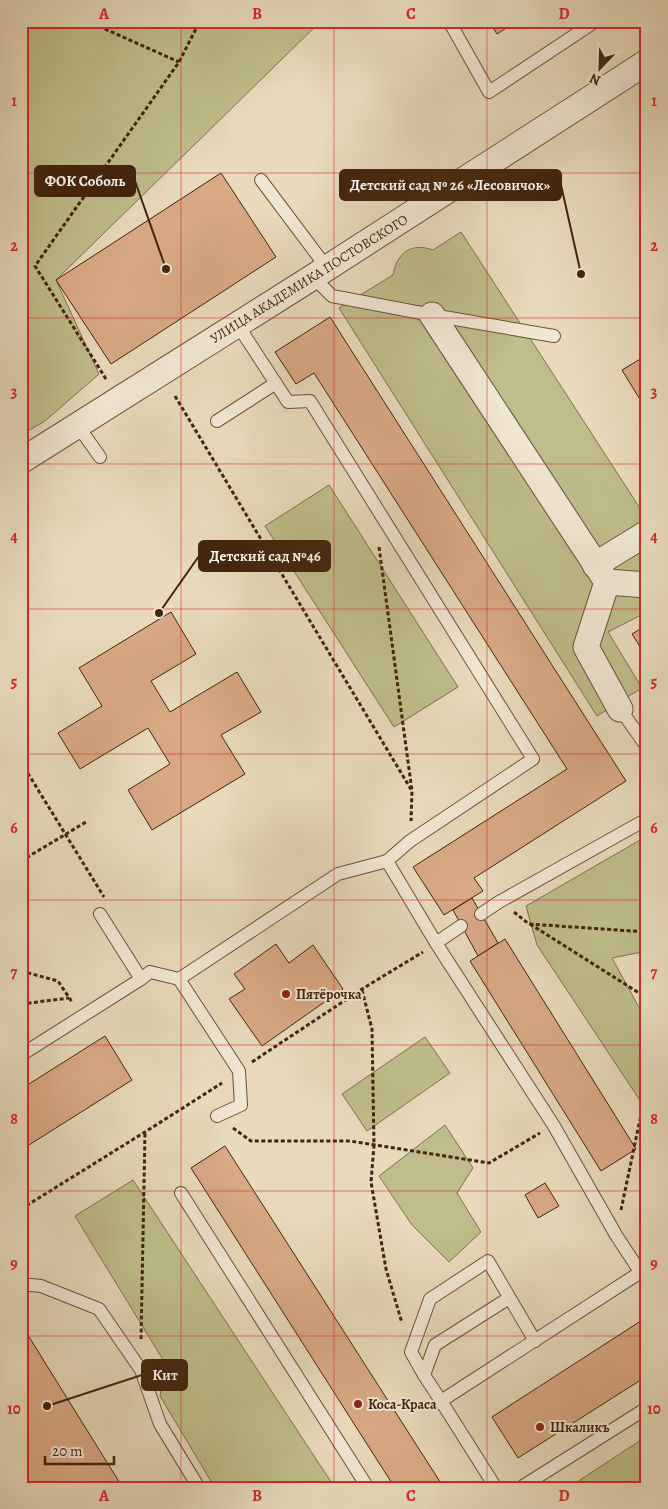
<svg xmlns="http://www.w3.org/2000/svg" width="668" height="1509" font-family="Alegreya,serif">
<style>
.green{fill:#bebd8b;stroke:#80704c}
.building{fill:#d9a986;stroke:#43240d}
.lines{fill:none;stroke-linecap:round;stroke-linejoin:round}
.lane-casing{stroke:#6c5238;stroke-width:14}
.street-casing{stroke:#6c5238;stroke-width:27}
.path{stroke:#43240d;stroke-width:3;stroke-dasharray:4 2.5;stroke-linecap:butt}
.lane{stroke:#f0e7d3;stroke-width:12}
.street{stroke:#f0e7d3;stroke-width:25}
.grid{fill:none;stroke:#d62828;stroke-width:1;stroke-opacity:0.55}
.poi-dot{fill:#8f2418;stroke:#f0e7d3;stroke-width:2}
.labels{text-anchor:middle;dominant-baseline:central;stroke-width:4;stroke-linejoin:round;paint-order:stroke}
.street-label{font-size:14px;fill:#43240d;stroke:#f0e7d3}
.poi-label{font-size:14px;font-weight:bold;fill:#43240d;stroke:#f0e7d3;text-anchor:start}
.leader{fill:none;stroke:#43240d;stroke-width:2}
.callout-dot{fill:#43240d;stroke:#f0e7d3;stroke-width:2}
.callout{fill:#43240d;stroke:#43240d;stroke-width:2}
.callout-label{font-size:15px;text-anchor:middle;font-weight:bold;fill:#fff}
.neatline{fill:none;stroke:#d62828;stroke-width:2}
.grid-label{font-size:16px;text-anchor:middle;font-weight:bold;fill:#d62828}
</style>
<rect width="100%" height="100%" fill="#e8dabb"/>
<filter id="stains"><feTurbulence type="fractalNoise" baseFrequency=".004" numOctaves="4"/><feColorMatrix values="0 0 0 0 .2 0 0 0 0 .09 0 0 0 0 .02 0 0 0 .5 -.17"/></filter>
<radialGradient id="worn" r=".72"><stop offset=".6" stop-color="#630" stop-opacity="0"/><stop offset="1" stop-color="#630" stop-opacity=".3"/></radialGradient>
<!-- green -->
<g class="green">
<polygon points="21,21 321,21 56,280 99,374 45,421 21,435"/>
<path d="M461,232L647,519V612L608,632L642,688L597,716L339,308L393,275C397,253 411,242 433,250Z"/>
<polygon points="329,485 458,687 394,727 265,526"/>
<polygon points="647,836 647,951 612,958 647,1022 647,1111 537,945 526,906"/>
<polygon points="425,1037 450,1073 367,1131 342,1094"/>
<polygon points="445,1125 473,1168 457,1193 481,1232 449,1262 412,1225 379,1176"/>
<polygon points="133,1180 335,1488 215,1488 160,1396 165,1363 75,1216"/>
<polygon points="647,1436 647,1488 568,1488"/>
</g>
<!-- building -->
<g class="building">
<polygon points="489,21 517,21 497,34"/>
<polygon points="221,173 276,257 111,364 56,280"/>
<polygon points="330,317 626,781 474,878 483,891 444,915 413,867 567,769 314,373 296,384 275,352"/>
<polygon points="647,355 647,405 644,406 622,370"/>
<polygon points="171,612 196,654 151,681 170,712 237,672 261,712 221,735 245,774 152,830 128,790 170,764 148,728 80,769 58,733 102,706 79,668"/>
<polygon points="647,625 647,658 632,634"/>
<polygon points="472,898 498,943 478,956 453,910"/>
<polygon points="505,939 636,1149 601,1171 470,961"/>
<polygon points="276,944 289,963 313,945 343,989 262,1046 229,999 245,989 234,974"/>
<polygon points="105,1036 132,1080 21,1150 21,1089"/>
<polygon points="225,1146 444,1488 395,1488 191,1168"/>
<polygon points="545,1183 559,1206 538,1218 525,1195"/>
<polygon points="647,1317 647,1376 518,1458 492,1417"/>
<polygon points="21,1324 123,1488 21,1488"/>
</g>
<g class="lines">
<!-- lane casing -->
<g class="lane-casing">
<g id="lane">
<polyline points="449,21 489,92 596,21"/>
<polyline points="261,180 327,268"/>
<polyline points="313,277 332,296 432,315 554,336"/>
<polyline points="237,324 288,402 310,401 533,759 410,841 387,861 436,943 554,1126 616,1235 641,1273"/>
<polyline points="217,421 276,383"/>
<polyline points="78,426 100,457"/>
<polyline points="620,709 647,747"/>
<polyline points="481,914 499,902 647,819"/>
<polyline points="436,943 461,926"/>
<polyline points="141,979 150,972 179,979 239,1071 241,1105 217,1116"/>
<polyline points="179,979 338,874 387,861"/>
<polyline points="21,1055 141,979 100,914"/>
<polyline points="181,1193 368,1488"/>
<polyline points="21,1284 41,1286 99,1309 141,1370 160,1424 199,1488"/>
<polyline points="424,1375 435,1345 509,1298"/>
<polyline points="441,1401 424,1375 411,1352 430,1299 488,1261 535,1341"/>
<polyline points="496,1488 441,1401 647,1268"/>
<polyline points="520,1488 647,1408"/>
</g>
</g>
<!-- street casing -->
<g class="street-casing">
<g id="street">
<polyline points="432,315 607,582 586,647 620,709"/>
<polyline points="21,461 313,277 647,62"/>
<polyline points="595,565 647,533"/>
<polyline points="607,582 647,585"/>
</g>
</g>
<!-- path -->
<g class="path">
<polyline points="87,21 179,62"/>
<polyline points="106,379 35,266 179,62 200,21"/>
<polyline points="175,396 412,791"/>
<polyline points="379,547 412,791 411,821"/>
<polyline points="21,762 104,897"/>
<polyline points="21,861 86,822"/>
<polyline points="514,912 529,924 647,932"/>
<polyline points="530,924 647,998"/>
<polyline points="21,971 58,981 72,1002"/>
<polyline points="362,990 372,1029 374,1146 371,1182 386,1269 402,1323"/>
<polyline points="21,1004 69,998"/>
<polyline points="252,1062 362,989 423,952"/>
<polyline points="233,1128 251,1141 350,1141 489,1163 540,1133"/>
<polyline points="21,1209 145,1132 222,1083"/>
<polyline points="621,1210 647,1086"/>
<polyline points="642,1242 647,1232"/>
<polyline points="141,1339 145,1133"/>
</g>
<!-- lane -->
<use href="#lane" class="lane"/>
<!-- street -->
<use href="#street" class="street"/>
</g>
<!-- grid -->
<path class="grid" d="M181,21V1488M334,21V1488M487,21V1488M21,173H647M21,318H647M21,464H647M21,609H647M21,754H647M21,900H647M21,1045H647M21,1191H647M21,1336H647"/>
<!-- markers -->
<g class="poi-dot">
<circle cx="286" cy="994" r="5"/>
<circle cx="358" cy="1404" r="5"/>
<circle cx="540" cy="1427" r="5"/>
</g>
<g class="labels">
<!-- street labels -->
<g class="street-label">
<text transform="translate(309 279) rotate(-32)">УЛИЦА АКАДЕМИКА ПОСТОВСКОГО</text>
</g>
<!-- poi labels -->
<g class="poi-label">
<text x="296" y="994">Пятёрочка</text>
<text x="368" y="1404">Коса-Краса</text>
<text x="550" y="1427">Шкаликъ</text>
</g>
</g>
<!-- callouts -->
<path class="leader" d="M166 269L135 181M581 274L561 185M159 613L199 556M47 1406L142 1375"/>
<g class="callout-dot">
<circle cx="166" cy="269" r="5"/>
<circle cx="581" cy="274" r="5"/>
<circle cx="159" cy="613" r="5"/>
<circle cx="47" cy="1406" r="5"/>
</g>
<g class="callout">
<rect x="35" y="166" width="100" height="30" rx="5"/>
<rect x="340" y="170" width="221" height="30" rx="5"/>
<rect x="199" y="541" width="131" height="30" rx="5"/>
<rect x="142" y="1360" width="45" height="30" rx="5"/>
</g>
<g class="callout-label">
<text x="85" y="186">ФОК Соболь</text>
<text x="450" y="190">Детский сад № 26 «Лесовичок»</text>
<text x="265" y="561">Детский сад №46</text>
<text x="165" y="1380">Кит</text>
</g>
<!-- margin -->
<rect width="668" height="1509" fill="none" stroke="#e8dabb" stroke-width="55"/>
<!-- north arrow -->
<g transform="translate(600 68) rotate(203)" stroke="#f0e7d3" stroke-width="4" paint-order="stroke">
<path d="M0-4L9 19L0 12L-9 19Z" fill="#43240d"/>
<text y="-8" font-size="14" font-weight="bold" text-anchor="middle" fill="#43240d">N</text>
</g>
<!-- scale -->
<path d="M45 1456v8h69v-8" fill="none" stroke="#43240d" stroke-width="2.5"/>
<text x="52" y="1456" font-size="15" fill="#43240d" stroke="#f0e7d3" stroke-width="4" paint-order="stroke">20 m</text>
<rect x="28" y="28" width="612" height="1454" class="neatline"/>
<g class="grid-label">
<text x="104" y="19">A</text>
<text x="257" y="19">B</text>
<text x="411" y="19">C</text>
<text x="564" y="19">D</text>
<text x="14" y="106">1</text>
<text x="654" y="106">1</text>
<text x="14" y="251">2</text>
<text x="654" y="251">2</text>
<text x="14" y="397">3</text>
<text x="654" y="397">3</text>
<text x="14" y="542">4</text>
<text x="654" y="542">4</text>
<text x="14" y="687">5</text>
<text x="654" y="687">5</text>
<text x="14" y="833">6</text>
<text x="654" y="833">6</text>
<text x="14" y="978">7</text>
<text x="654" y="978">7</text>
<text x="14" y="1124">8</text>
<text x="654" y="1124">8</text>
<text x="14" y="1269">9</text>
<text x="654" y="1269">9</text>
<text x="14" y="1414">10</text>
<text x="654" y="1414">10</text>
<text x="104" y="1501">A</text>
<text x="257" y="1501">B</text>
<text x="411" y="1501">C</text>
<text x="564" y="1501">D</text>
</g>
<rect width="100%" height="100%" filter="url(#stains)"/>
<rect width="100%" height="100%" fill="url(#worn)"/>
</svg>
